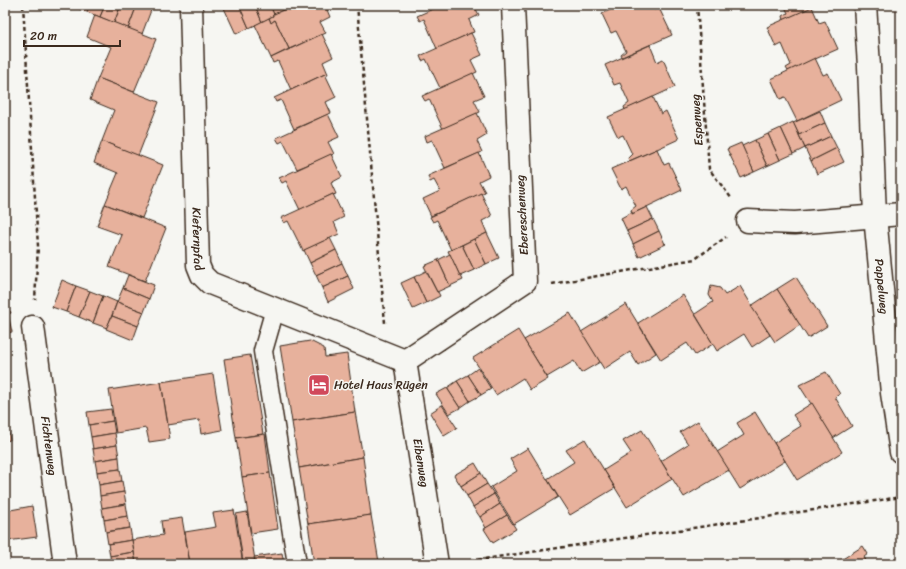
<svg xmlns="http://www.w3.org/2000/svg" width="906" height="569" font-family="Sriracha,sans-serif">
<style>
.building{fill:#e7b19c;stroke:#3b2a1e}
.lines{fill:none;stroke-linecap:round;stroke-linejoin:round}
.lane-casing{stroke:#3b2a1e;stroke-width:21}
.street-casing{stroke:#3b2a1e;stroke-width:25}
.path{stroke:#3b2a1e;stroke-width:2.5;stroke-dasharray:4 3;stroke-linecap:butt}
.lane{stroke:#f6f6f2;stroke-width:18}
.street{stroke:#f6f6f2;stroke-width:22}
.labels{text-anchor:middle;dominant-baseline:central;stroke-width:3;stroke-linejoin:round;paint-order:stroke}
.street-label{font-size:12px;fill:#3b2a1e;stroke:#f6f6f2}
.poi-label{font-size:12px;fill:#3b2a1e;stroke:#f6f6f2;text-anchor:start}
</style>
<rect width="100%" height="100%" fill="#f6f6f2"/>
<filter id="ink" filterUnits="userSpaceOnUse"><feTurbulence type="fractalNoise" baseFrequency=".025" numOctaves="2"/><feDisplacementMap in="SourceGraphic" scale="8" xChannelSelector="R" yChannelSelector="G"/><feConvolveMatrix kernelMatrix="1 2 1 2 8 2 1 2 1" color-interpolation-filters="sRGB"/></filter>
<g filter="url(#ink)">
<!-- building -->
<g class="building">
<polygon points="73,5 89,5 87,12 73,6"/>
<polygon points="89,5 105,5 100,17 87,12"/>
<polygon points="105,5 121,5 114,23 100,17"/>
<polygon points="121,5 137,5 128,29 114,23"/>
<polygon points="137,5 153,5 142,34 128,29"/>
<polygon points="230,5 239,5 249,28 236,34 224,8"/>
<polygon points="239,5 255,5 262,22 249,28"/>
<polygon points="255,5 270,5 274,14 273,15 273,16 262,22"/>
<polygon points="270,5 286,5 288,8 274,14"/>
<polygon points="295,5 325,5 330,17 320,22 326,33 289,49 275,20 271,23 269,18 273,16 273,15 274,14"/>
<polygon points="442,5 474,5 479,15 469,20 474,32 471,33 437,49 424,19 420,21 417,16"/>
<polygon points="620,5 652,5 654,10 659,8 672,35 622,57 621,55 626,51 616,31 611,33 602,14"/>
<polygon points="784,5 818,5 784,20 783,16 788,13"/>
<polygon points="812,7 819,23 825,21 838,49 788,71 786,68 791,65 782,44 776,47 767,27"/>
<polygon points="95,15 156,39 134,92 98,78 111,47 87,37"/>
<polygon points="269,18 271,23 275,20 289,49 271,58 255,25"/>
<polygon points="471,33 482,55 471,60 477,72 440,88 426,59 422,61 420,56"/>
<polygon points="322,34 333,57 323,62 328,74 325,75 325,74 291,90 278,61 273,63 271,58"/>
<polygon points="650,45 657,62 663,59 675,87 625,110 624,107 629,103 620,83 614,85 605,65"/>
<polygon points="815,58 823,75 828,73 841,100 797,121 785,97 780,99 771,79"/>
<polygon points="473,73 484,96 474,100 480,112 443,129 429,99 425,101 422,96"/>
<polygon points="325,74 336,97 326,102 331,113 294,129 281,100 276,102 274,98"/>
<polygon points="98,78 159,102 138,156 102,141 114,110 90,100"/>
<polygon points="653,97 661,114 666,111 679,139 657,149 629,161 628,158 632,154 623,135 618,137 608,117"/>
<polygon points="820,111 825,123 799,135 793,123"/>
<polygon points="477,113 487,135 477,141 482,152 445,168 432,140 427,142 425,136"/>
<polygon points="328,114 339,137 328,142 334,154 297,169 283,141 279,143 276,138"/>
<polygon points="793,122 805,148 793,154 781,128"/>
<polygon points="825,123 831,136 805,148 799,135"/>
<polygon points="781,128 793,154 780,160 768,134"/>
<polygon points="768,134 780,160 767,166 755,140"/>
<polygon points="831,136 837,148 811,161 805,148"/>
<polygon points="755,140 767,166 754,172 742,146"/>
<polygon points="102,141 163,165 142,218 105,204 118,173 94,163"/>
<polygon points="741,143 754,172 741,178 727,149"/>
<polygon points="837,148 844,162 817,174 811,161"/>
<polygon points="657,149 664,165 669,163 682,190 632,214 631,210 636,206 626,186 621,189 611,169"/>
<polygon points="479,153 489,176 479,181 485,192 431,216 423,199 440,191 434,180 430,182 428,176"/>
<polygon points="331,154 342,177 331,183 336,194 333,195 333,194 300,210 286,181 282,183 279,178"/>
<polygon points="481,193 492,216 482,221 487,233 451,250 437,220 433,222 430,217"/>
<polygon points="333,194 344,217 334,222 339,234 303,251 288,221 284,223 281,218"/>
<polygon points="105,204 166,228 145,281 109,267 122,235 97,226"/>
<polygon points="647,207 653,219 627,231 621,218 632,212 632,214"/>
<polygon points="653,219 659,231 633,244 627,231"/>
<polygon points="659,231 665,244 665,243 666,244 639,257 633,244"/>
<polygon points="487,233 499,258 486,264 474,239"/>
<polygon points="330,238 336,250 310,263 304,250"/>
<polygon points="474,239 486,264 474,270 462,245"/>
<polygon points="462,245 474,270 460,276 448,251"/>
<polygon points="336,250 342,263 316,275 310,263"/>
<polygon points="450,254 460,276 461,276 463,280 450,286 438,260"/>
<polygon points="438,260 450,286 437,292 424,266"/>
<polygon points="342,263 348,276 322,288 316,275"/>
<polygon points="426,271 437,292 438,292 440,296 426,303 414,277"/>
<polygon points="128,275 154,285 149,299 123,288"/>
<polygon points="348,276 354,289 328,302 322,288"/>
<polygon points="414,277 426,303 413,309 401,283"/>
<polygon points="796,277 827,326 808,338 777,289"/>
<polygon points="62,280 76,286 66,312 52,307"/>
<polygon points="76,286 90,291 79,317 66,312"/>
<polygon points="711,286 720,288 725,295 740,286 770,335 752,347 744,334 717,351 695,314 713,302 709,295"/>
<polygon points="123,288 149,299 144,312 117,302"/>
<polygon points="777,289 800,325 775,342 751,306"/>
<polygon points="90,291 103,296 93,323 79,317"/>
<polygon points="683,295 713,344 695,355 687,343 661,360 638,323"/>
<polygon points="103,296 117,302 107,328 93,323"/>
<polygon points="5,297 6,297 8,311 10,311 11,313 8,314 12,332 5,333"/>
<polygon points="117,302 144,312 138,326 112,316"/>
<polygon points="626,304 656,353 638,365 630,352 604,369 581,332"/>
<polygon points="570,313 600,362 581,373 574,361 547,377 524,340"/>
<polygon points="112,316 138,326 133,340 106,329"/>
<polygon points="518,330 548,379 530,390 523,378 496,395 473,358"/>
<polygon points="310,341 324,348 325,357 347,354 355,412 292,422 280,346"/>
<polygon points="250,355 263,434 236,438 224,359"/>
<polygon points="478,368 491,389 481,395 468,375"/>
<polygon points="826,372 840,394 835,397 852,426 833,438 799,385"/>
<polygon points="213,374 222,430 201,434 199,420 168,425 161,382"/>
<polygon points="468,375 481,395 470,401 457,381"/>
<polygon points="457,381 470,401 460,408 447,388"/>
<polygon points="161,382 170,439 149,442 146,428 116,433 109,390"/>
<polygon points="447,388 460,408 449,414 436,394"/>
<polygon points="812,403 842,452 797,480 774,443 801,426 793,415"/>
<polygon points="442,405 457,428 444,436 430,413"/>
<polygon points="111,409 113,421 89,425 87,412"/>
<polygon points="5,411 10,440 5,441"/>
<polygon points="355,412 363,457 299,468 292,422"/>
<polygon points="755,412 785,461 740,489 717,452 744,435 737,423"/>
<polygon points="113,421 115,433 91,437 89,425"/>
<polygon points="698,421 729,470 684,497 661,461 688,444 680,432"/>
<polygon points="642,430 672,479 627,507 604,470 631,453 623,441"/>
<polygon points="115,433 117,445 93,449 91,437"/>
<polygon points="265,434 270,473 242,477 236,438"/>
<polygon points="585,439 615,488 570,515 547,479 574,462 566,450"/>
<polygon points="117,445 119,457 95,461 93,449"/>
<polygon points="528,448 558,497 514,524 491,487 517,471 510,459"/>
<polygon points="119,457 120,469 97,472 95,461"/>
<polygon points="363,457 371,515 308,524 299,468"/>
<polygon points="475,463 481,473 461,486 454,475"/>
<polygon points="120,469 122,481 99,485 97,472"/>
<polygon points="270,473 278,529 251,533 242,477"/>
<polygon points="481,473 487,484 467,496 461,486"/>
<polygon points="122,481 124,492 100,496 99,485"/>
<polygon points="487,484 494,494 473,507 467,496"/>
<polygon points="124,492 126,504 102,508 100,496"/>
<polygon points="494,494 500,504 480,517 473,507"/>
<polygon points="126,504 128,516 104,520 102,508"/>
<polygon points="500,504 507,515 486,528 480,517"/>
<polygon points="32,506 37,537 7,541 5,524 5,511"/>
<polygon points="234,510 243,564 190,564 185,532 216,527 213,513"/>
<polygon points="247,512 255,560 243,562 236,514"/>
<polygon points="371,515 379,562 368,564 314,564 308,524"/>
<polygon points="507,515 516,529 493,543 484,529"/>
<polygon points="128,516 130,528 106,532 104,520"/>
<polygon points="182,518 190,564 136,564 132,540 163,535 161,521"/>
<polygon points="130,528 132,540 108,544 106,532"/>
<polygon points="132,540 134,552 110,556 108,544"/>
<polygon points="863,546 868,554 864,557 868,564 843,564 841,560"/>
<polygon points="134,552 136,564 111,564 110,556"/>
<polygon points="282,553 284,564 256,564 254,557"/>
</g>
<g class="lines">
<!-- lane casing -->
<g class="lane-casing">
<polyline id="lane" points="275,309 263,351 297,564"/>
</g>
<!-- street casing -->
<g class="street-casing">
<g id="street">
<path id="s1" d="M191,5L198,265L202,275L210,283L405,361"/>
<path id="s2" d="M865,5L869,66L875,216L892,393L901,452"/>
<polyline points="748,221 795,223 901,214"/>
<path id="s3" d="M33,327L65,564"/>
<polyline points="405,361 525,281 513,5"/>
<path id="s4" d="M405,361L437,564"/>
</g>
</g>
<!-- path -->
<g class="path">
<polyline points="23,5 38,246 35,300"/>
<polyline points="357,5 385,323"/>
<polyline points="697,5 709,169 732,199"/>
<polyline points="552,284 695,259 726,237"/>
<polyline points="464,562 901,497"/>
</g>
<!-- lane -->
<use href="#lane" class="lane"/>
<!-- street -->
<use href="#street" class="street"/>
</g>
</g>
<!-- icons -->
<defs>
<g id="hotel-square" transform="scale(1.15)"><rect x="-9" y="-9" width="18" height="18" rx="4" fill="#d1495b" stroke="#f6f6f2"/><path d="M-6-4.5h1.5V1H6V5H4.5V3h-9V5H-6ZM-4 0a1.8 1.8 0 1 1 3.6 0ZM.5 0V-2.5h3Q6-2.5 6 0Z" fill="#fff"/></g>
</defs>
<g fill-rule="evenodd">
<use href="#hotel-square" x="319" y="385"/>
</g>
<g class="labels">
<!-- street labels -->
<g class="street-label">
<text transform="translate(697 120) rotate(-94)">Espenweg</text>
<text transform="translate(522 215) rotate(-93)">Ebereschenweg</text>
<text stroke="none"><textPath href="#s1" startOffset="234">Kiefernpfad</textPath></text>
<text stroke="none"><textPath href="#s2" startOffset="282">Pappelweg</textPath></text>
<text stroke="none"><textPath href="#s3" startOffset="120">Fichtenweg</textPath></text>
<text stroke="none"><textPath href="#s4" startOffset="103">Eibenweg</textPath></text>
</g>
<!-- poi labels -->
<g class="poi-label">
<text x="334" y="385">Hotel Haus Rügen</text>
</g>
</g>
<!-- margin -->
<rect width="906" height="569" fill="none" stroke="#f6f6f2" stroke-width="20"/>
<rect x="10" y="10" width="886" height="549" fill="none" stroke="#3b2a1e" stroke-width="1.5" filter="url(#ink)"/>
<!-- scale -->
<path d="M24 40v6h96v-6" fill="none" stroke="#3b2a1e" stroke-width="2"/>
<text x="30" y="40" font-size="12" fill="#3b2a1e" stroke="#f6f6f2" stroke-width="3" paint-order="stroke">20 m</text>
</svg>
